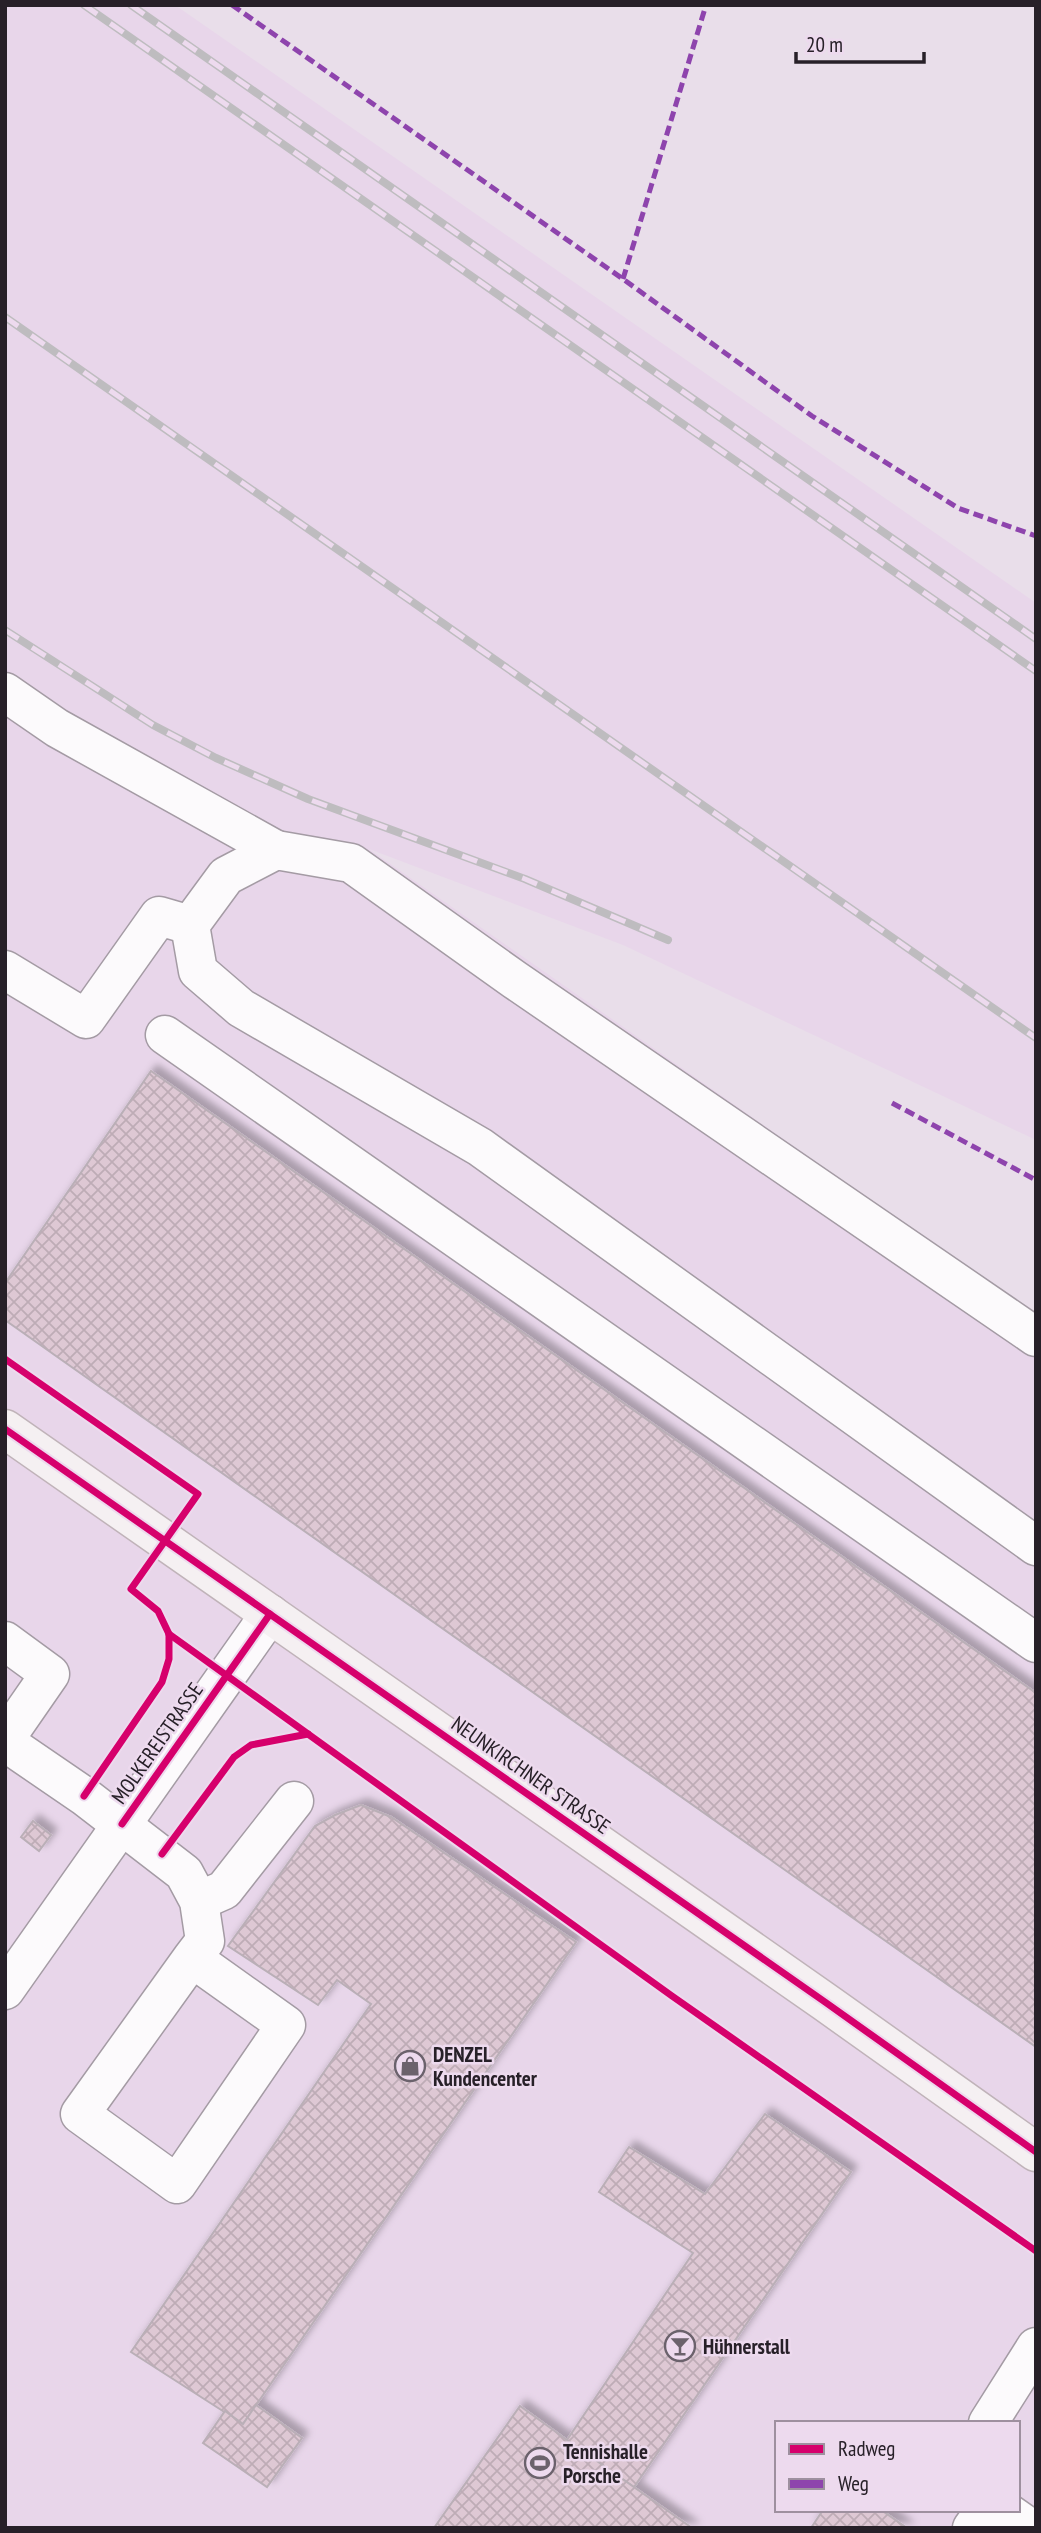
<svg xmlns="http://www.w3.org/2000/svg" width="1041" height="2533" font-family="'PT Sans Narrow',sans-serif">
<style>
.built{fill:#e8d6ea;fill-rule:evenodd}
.building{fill:url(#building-cross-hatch);stroke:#baafb7;stroke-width:2;filter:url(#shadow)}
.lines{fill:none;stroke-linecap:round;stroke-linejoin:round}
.minor-casing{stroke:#a49ba4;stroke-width:41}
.major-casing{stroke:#c0b3b9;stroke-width:41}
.minor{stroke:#fcfafc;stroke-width:38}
.major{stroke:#f5f0f2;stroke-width:38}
.rail-casing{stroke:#bebcbf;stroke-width:8}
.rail{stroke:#eddaee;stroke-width:5;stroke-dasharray:16;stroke-linecap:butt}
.quiet{stroke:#8e44ad;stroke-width:5;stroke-dasharray:10 5;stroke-linecap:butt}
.cycleway-casing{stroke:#eddaee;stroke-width:11}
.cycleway{stroke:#d6006c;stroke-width:7}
.labels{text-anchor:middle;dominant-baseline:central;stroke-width:5;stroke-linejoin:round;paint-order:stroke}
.street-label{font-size:21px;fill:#272028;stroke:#eddaee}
.poi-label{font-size:21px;font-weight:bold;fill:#272028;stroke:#eddaee;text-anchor:start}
</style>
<defs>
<pattern id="building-cross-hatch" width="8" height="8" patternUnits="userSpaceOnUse" patternTransform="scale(1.75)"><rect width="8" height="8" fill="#dec8d4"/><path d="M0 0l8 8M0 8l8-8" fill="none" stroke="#beacb6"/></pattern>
<filter id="shadow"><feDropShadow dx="6" dy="-6" stdDeviation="3.5" flood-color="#0004"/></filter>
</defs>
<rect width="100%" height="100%" fill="#e9deea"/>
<!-- built -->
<path class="built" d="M5,5H175L1036,603V1140L623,945L369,849L1032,1313L1036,1309V2528H5ZM777,2423H1018V2510H777Z"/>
<!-- building -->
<g class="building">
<polygon points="151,1071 1036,1693 1036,2047 5,1320 5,1283"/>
<polygon points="361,1805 391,1817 576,1942 243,2424 131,2352 371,2004 337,1980 318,2005 228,1946 315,1826 335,1815"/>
<polygon points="33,1821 51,1835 39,1851 21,1837"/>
<polygon points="765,2114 851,2172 634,2487 567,2440 693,2253 599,2192 629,2147 705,2194"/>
<polygon points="256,2405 302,2438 267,2487 203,2443 225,2411 243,2424"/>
<polygon points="520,2406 567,2440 692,2528 434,2528"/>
<polygon points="823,2510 881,2510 907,2528 811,2528"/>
</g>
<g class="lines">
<!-- minor casing -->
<g class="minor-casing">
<g id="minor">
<polyline points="5,692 57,728 276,850"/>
<polyline points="5,970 86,1019 159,916 190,925"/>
<polyline points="165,1035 1036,1643"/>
<polyline points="1036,1337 515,980 351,863 276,850 226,876 190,925 198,971 241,1008 480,1147 1036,1546"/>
<polyline points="5,1641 50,1674 5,1739"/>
<polyline points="5,1742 84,1796 184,1873 199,1901 205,1941 192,1958 80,2114 177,2184 286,2025 192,1958"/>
<polyline points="199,1901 224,1890 294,1801"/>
<polyline points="5,1990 270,1614"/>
<polyline points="988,2423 1036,2347"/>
<polyline points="1004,2510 1030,2528"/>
<polyline points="972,2528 985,2510"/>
</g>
</g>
<!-- major casing -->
<g class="major-casing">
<polyline id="major" points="5,1429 825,2002 1036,2152"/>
</g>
<!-- minor -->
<use href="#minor" class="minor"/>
<!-- major -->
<use href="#major" class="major"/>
<!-- rail casing -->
<g class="rail-casing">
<g id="rail">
<polyline points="84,5 1036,671"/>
<polyline points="131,5 1036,639"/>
<polyline points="5,317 1036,1038"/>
<polyline points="5,630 153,725 216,758 308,799 525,879 668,940"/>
</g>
</g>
<!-- rail -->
<use href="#rail" class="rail"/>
<!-- quiet -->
<g class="quiet">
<polyline points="232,5 623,279 812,416 958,508 1036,536"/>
<polyline points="623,279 706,5"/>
<polyline points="892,1103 1036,1180"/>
</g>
<!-- cycleway casing -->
<g class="cycleway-casing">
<g id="cycleway">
<polyline points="5,1359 198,1494 131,1589 158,1611 169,1634 169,1659 162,1682 84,1796"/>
<polyline points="5,1429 825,2002 1036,2152"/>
<polyline points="169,1634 672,1996 1036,2251"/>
<polyline points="122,1824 270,1614"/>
<polyline points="162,1854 234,1757 251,1745 308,1734"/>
</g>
</g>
<!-- cycleway -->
<use href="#cycleway" class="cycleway"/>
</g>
<!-- icons -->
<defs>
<g id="shop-ring" transform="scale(1.575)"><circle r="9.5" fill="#eddaee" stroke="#6b626c" stroke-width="1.5"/><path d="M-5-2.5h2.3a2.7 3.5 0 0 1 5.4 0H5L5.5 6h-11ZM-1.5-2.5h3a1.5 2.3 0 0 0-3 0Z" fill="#6b626c"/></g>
<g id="bar-ring" transform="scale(1.575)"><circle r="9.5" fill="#eddaee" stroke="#6b626c" stroke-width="1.5"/><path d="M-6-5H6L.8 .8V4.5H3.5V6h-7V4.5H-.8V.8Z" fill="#6b626c"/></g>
<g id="stadium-ring" transform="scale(1.575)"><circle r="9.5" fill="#eddaee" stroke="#6b626c" stroke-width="1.5"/><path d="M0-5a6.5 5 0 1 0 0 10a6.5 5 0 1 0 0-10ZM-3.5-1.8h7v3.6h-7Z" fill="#6b626c"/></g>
</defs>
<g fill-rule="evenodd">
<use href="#shop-ring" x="410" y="2066"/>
<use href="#bar-ring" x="680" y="2346"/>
<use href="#stadium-ring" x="540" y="2463"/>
</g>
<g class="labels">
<!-- street labels -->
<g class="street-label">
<text transform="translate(157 1743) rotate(-55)">MOLKEREISTRASSE</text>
<text transform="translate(531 1775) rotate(35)">NEUNKIRCHNER STRASSE</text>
</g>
<!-- poi labels -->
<g class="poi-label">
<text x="433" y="2054">DENZEL<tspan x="433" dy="24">Kundencenter</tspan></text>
<text x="703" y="2346">Hühnerstall</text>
<text x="563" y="2451">Tennishalle<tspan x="563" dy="24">Porsche</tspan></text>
</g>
</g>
<!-- border -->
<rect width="1041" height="2533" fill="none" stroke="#272028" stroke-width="14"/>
<!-- legend -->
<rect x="775" y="2421" width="245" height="91" fill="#eddaee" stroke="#9e909f" stroke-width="2"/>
<rect x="789" y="2444" width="35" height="10" fill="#d6006c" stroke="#9e909f" stroke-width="2"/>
<text x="838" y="2456" font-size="21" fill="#272028">Radweg</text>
<rect x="789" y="2479" width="35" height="10" fill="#8e44ad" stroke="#9e909f" stroke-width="2"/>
<text x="838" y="2491" font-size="21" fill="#272028">Weg</text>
<!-- scale -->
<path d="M796 52v10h128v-10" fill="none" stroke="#272028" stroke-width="3.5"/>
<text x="806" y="52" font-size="21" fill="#272028" stroke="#eddaee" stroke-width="5" paint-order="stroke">20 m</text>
</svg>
